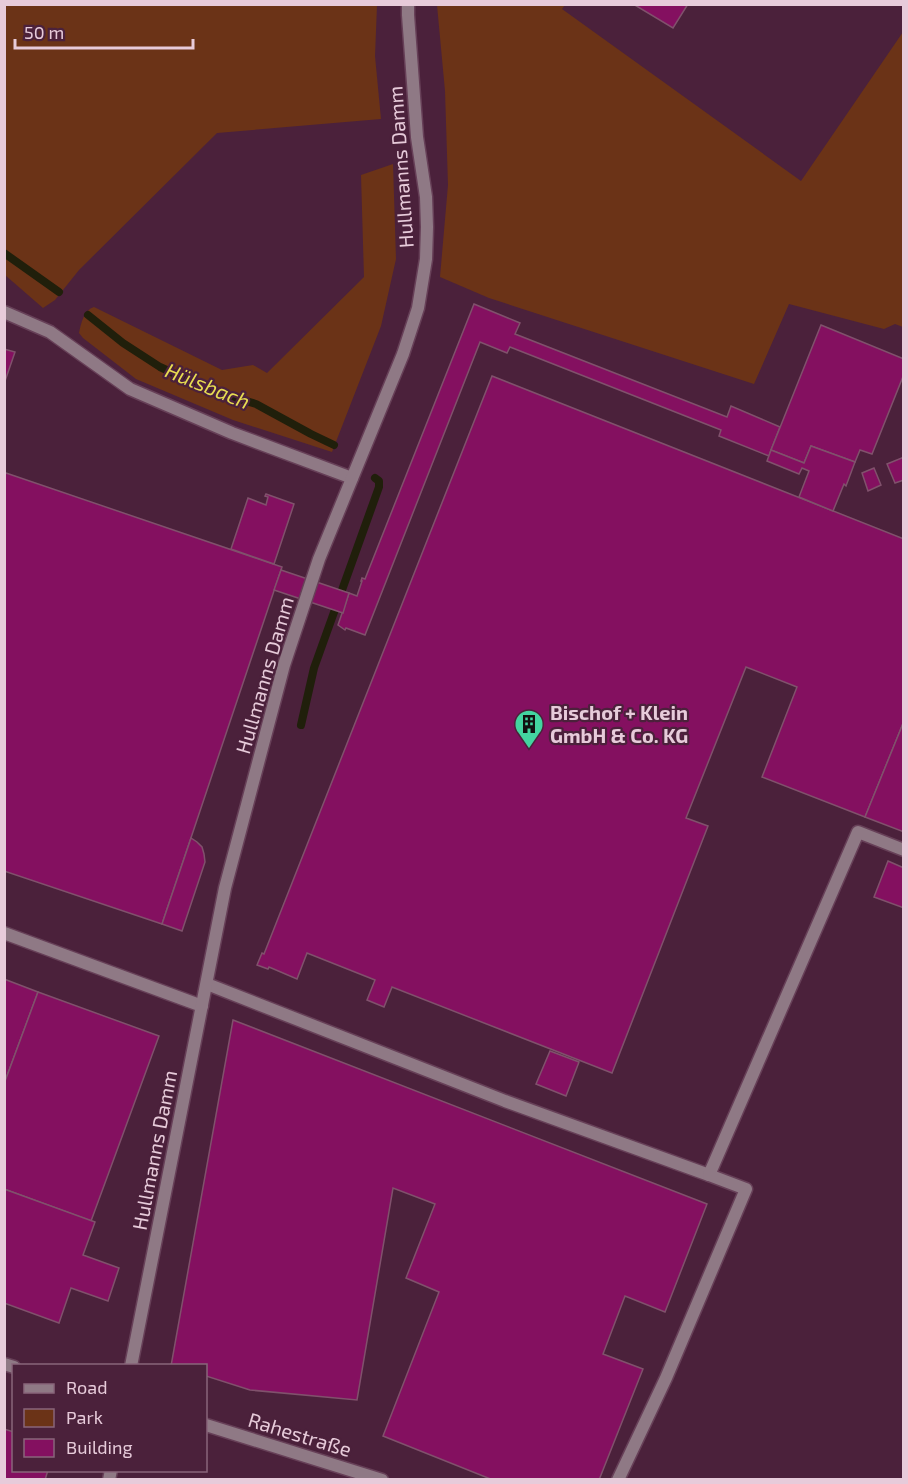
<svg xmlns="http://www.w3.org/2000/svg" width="908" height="1484" font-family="'Exo 2',sans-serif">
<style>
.green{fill:#6b3317}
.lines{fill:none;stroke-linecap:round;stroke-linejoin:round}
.stream{stroke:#201f0b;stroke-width:8}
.building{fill:#841060;stroke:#80516c;stroke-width:1.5}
.service-casing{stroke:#674058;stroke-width:15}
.minor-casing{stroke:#674058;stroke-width:15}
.service{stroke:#8f7985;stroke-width:12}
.minor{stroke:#8f7985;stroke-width:12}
.labels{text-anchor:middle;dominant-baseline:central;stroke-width:4.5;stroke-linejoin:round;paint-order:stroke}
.street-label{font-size:20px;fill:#e7cbda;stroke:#4b213b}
.poi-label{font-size:20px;font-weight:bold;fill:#e7cbda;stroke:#4b213b;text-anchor:start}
.water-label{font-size:21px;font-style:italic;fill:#e7dc51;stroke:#4b213b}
</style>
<rect width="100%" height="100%" fill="#4b213b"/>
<!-- green -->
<g class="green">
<polygon points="5,4 377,5 375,56 381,119 217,133 79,270 55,300 43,308 5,275"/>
<polygon points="437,5 565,5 562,9 801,181 903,32 903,327 895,324 884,329 789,304 754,384 489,298 440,277 448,185 445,91"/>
<path d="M393,164L396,259L381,326L332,452L233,420L136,379L83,338L79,333C81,323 84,310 94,307L222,370L253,365L267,373L364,277L361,175Z"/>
</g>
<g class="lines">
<!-- stream -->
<g class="stream">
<polyline points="4,253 59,292"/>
<polyline points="88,315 123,343 160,367 212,391 256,404 311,434 334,445"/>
<polyline points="301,725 314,668 379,487 379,481 375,478"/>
</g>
</g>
<!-- building -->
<g class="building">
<polygon points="633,4 688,4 673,28"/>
<polygon points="474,304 520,323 515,334 727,417 731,406 780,427 771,450 769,456 719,436 721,430 510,347 507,353 480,342 365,635 346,628 345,630 338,625 349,593 357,596 362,581 361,581 362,578 365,579"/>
<polygon points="821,325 904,359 904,374 872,454 860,450 855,462 811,446 804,463 771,450"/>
<polygon points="4,349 15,352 4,384"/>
<polygon points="492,376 904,539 904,721 865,817 762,777 797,687 746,667 686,818 708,826 612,1073 392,987 384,1007 367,1000 375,980 307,953 297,979 269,967 268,969 257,965 262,953 264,954"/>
<polygon points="811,446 855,462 846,486 844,484 833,511 799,497 809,471 802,468 799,474 767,461 771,450 804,463"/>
<polygon points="904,457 904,480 895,483 887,464"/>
<polygon points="874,468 881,485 868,491 862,473"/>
<polygon points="6,473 282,567 162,924 4,871 4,476"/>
<polygon points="266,494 294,504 274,564 231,549 248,498 266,505 268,497 265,496"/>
<polygon points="281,570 349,593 343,613 274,590"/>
<polygon points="904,721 904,832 865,817"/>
<polygon points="191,838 197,842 202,847 204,854 205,862 182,931 162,924"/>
<polygon points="888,861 904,868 904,908 874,897"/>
<polygon points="4,979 38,992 4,1084"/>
<polygon points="38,992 159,1036 91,1221 4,1189 4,1084"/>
<polygon points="233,1020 707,1204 665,1312 625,1296 603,1354 643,1369 599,1480 493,1480 383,1436 439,1292 406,1278 435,1204 393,1188 357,1400 250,1390 206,1376 206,1366 171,1366"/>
<polygon points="550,1051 579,1062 566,1096 536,1084"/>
<polygon points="4,1189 95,1222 83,1255 119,1268 108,1301 71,1288 59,1323 4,1303"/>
<polygon points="4,1429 14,1432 14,1470 48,1470 45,1480 4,1480"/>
</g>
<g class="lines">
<!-- service casing -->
<g class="service-casing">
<g id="service">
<polyline points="4,312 50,332 130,389 232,433 352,478"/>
<polyline points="4,933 202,1006"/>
<polyline points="207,984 505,1101 709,1175"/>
<polyline points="4,1364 14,1367"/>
<polyline points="618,1480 666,1378 746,1189 709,1175 858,832 904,850"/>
</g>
</g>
<!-- minor casing -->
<g class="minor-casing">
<g id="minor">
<polyline points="131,1366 225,888 284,665 319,559 403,354 418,308 426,259 427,227 426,197 417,137 408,15 408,4"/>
<polyline points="206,1425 382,1480"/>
<polyline points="109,1480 111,1470"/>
</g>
</g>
<!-- service -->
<use href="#service" class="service"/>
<!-- minor -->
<use href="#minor" class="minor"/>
</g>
<!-- icons -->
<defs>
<g id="building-pin" transform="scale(1.5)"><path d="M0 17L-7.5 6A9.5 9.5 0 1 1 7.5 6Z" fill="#43d4a0" stroke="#4b213b"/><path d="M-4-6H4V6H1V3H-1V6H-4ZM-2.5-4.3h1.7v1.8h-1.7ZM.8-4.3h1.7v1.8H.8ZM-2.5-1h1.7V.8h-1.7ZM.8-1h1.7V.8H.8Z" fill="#111"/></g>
</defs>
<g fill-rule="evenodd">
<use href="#building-pin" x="529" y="724"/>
</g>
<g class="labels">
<!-- street labels -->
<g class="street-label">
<text transform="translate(400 167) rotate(-94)">Hullmanns Damm</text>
<text transform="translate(264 675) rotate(-74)">Hullmanns Damm</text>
<text transform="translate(154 1150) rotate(-79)">Hullmanns Damm</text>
<text transform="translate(300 1434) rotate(17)">Rahestraße</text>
</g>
<!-- poi labels -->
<g class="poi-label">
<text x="550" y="712">Bischof + Klein<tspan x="550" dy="23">GmbH &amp; Co. KG</tspan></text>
</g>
<!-- water labels -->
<g class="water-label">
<text transform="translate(208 385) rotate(22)">Hülsbach</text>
</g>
</g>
<!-- border -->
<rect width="908" height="1484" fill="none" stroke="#e7cbda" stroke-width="12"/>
<!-- legend -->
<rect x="12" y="1364" width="195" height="108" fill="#4b213b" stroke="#89657b" stroke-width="1.5"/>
<rect x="24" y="1384" width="30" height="9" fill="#8f7985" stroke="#89657b" stroke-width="1.5"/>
<text x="66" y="1394" font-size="18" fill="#e7cbda">Road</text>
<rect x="24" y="1409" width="30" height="18" fill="#6b3317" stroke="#89657b" stroke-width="1.5"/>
<text x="66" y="1424" font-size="18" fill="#e7cbda">Park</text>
<rect x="24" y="1439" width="30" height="18" fill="#841060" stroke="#89657b" stroke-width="1.5"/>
<text x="66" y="1454" font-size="18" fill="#e7cbda">Building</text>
<!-- scale -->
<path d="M15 39v9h178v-9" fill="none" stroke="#e7cbda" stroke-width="3"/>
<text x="24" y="39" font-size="18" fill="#e7cbda" stroke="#4b213b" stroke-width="4.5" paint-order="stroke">50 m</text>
</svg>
